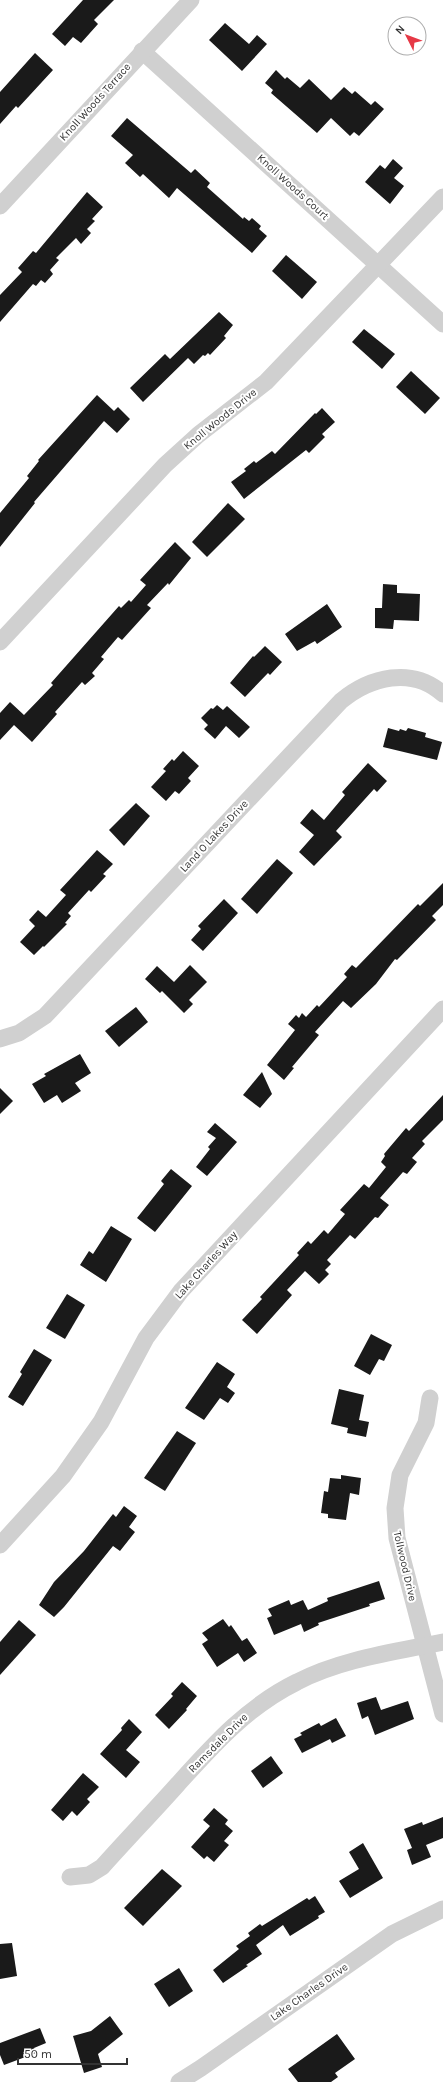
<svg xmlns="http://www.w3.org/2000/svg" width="443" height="2082" font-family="Karla,sans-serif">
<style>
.building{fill:#1a1a1a}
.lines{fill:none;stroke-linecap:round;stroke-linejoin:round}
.minor{stroke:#d0d0d0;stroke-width:17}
.labels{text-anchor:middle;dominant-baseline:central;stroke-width:4;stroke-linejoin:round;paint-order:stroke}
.street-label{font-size:11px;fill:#333;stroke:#fff}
</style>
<rect width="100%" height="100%" fill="#fff"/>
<!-- building -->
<g class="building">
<polygon points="83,0 114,0 94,20 98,24 81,43 73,37 65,46 52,34"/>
<polygon points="225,23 249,44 257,35 267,44 242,71 209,40"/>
<polygon points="35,53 53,70 18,108 16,106 0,124 0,92"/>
<polygon points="276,70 285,79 287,77 300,88 309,79 331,100 344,87 352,94 355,91 371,105 375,101 384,109 359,136 354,132 350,136 331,118 317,133 271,93 273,90 265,83"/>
<polygon points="127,118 191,173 195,169 210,183 207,187 243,219 244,217 249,221 252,218 261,226 259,229 267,236 252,253 177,188 169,198 143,174 140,177 125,163 133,155 111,136"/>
<polygon points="393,159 403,168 394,178 404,186 390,204 365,182 380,165 385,169"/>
<polygon points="87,192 103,207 92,219 95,221 87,229 91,233 81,244 76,238 56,258 59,260 50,270 53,274 45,283 41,280 36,286 33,284 0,322 0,295 22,272 18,268 33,251 36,253"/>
<polygon points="286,255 317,282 302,299 272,271"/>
<polygon points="219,312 233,325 224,336 226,338 210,355 208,353 205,356 203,355 194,364 188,358 143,402 130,388 165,354 170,359"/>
<polygon points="364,329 395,354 382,369 352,342"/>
<polygon points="411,371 440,398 425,414 396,387"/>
<polygon points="97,395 114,411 118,407 130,419 117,433 104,421 34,502 35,503 0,547 0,513 29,478 27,476 39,461 38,460"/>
<polygon points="322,408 335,422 322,434 325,437 309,453 306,450 244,499 231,482 246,471 244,469 254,461 256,463 272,451 275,454 315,413 316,414"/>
<polygon points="228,503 245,519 207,557 192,542"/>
<polygon points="175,542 191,558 169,585 168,583 147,605 151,608 122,640 118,637 101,657 104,659 92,673 95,676 85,685 82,682 55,712 57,714 32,742 14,725 0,740 0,713 10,702 24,715 53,685 51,683 119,606 121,608 129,600 131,602 146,585 140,580"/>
<polygon points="383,584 397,585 397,593 420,594 419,621 394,620 393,629 375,628 375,608 382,608"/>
<polygon points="327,604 342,627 317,644 315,641 297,651 285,634"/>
<polygon points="265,646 282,662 270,675 268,673 245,697 230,683 253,656 254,657"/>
<polygon points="217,705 223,710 227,706 250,727 239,738 226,726 215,739 204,729 208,725 201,718 211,708 213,709"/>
<polygon points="388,728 399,731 400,729 406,731 408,728 426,733 425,737 442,742 437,760 383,747"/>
<polygon points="183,751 199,766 188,778 191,781 179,794 175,791 166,801 151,787 166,771 163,769 172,759 174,761"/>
<polygon points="368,763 387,781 377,792 374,789 336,831 342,837 314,866 299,852 314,835 300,823 312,809 324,820 345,795 342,792"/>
<polygon points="136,803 150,816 124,846 109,830"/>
<polygon points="97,850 113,864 103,874 106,876 91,892 89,890 68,913 71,916 65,923 67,924 44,947 43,946 34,955 20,942 35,926 29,920 38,910 46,917 66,895 60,890"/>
<polygon points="277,859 293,873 257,914 241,899"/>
<polygon points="443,883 443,905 432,916 436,920 397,960 395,959 376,984 351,1008 343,1001 315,1032 319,1035 292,1067 294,1068 284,1080 267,1065 295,1030 288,1024 296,1015 299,1018 302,1013 306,1017 317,1005 319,1007 347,977 344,974 352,965 356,968 418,904 420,906"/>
<polygon points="224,899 238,913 203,951 191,940 201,929 198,926"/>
<polygon points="190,965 207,982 189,1000 193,1004 184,1013 162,991 160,993 145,979 157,966 174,982"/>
<polygon points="136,1007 148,1022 119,1047 105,1031"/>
<polygon points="80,1054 91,1073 75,1083 81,1091 62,1103 57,1095 44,1103 32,1084 46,1076 44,1074"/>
<polygon points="262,1072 272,1094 260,1108 243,1095"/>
<polygon points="0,1088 13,1101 0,1114"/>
<polygon points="443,1095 443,1120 422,1141 425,1144 412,1158 417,1162 407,1174 403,1172 380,1198 389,1205 378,1218 375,1217 355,1239 350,1235 327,1260 331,1264 325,1270 329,1274 319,1284 305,1271 287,1290 292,1295 257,1334 242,1320 262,1299 260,1297 299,1255 297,1253 308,1241 311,1244 324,1230 328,1234 345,1214 340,1210 364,1184 369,1188 386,1167 381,1162 385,1156 384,1154 406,1128 409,1131"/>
<polygon points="215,1123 237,1142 207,1176 196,1167 210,1149 208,1147 216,1138 207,1132"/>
<polygon points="171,1169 192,1186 155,1232 137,1218 164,1184 161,1181"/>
<polygon points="111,1226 132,1239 106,1282 80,1265 89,1251 93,1254"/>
<polygon points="67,1294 85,1305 65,1339 46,1328"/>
<polygon points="371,1334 392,1345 384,1361 379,1359 370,1375 354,1366"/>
<polygon points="34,1349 52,1360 23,1406 8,1397 22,1374 20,1372"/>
<polygon points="217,1362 235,1374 227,1387 235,1393 228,1403 220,1398 204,1420 185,1408"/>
<polygon points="339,1389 364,1395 359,1420 369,1422 366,1437 347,1433 348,1428 331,1424"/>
<polygon points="177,1431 196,1443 165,1491 144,1478"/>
<polygon points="341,1475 361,1478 359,1495 350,1493 346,1520 328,1518 328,1514 321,1513 324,1491 328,1492 330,1478 341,1479"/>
<polygon points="124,1506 137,1516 129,1527 135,1532 120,1551 113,1546 64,1607 54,1617 39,1605 54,1582 84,1551 113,1514 116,1517"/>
<polygon points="379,1581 385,1599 369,1604 370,1606 318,1623 319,1625 304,1632 301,1624 274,1635 267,1618 272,1616 268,1609 289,1600 291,1605 303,1600 308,1610 328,1601 327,1598"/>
<polygon points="223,1619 229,1627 231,1625 242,1641 247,1638 257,1653 244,1662 238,1653 217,1667 202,1644 208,1640 202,1633"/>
<polygon points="19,1620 36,1635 0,1675 0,1642"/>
<polygon points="182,1682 197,1696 186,1709 187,1710 169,1729 155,1715 173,1696 171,1694"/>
<polygon points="376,1697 381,1710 408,1701 414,1719 375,1735 368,1716 362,1719 357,1703"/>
<polygon points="336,1718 346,1736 332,1743 330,1739 302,1753 294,1739 302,1735 300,1733 319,1723 321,1726"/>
<polygon points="129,1719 142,1732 126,1750 140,1762 126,1778 100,1754 122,1730 121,1728"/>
<polygon points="271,1756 283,1773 263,1788 251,1771"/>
<polygon points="83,1773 99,1787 87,1799 90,1802 77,1816 72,1811 63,1821 51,1810"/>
<polygon points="214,1808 228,1820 225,1824 233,1831 224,1841 229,1845 214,1862 207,1856 204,1859 191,1847 210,1826 203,1820"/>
<polygon points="443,1817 443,1838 426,1845 431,1857 412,1865 407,1850 412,1848 404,1829 422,1822 423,1825"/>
<polygon points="363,1843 383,1878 350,1898 339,1881 359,1869 349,1852"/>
<polygon points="162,1869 182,1886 143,1926 124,1908"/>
<polygon points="315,1896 325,1912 318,1916 319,1918 290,1936 283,1925 256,1945 262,1954 246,1965 248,1966 223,1983 213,1970 239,1949 236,1946 250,1936 248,1933 260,1924 262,1926 307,1898 309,1900"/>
<polygon points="12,1943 17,1976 0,1979 0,1944"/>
<polygon points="179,1968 193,1991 169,2007 154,1984"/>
<polygon points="110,2016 123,2034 98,2054 102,2067 84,2073 73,2036 91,2031"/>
<polygon points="40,2028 46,2043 34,2048 36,2053 4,2065 0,2055 0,2043"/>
<polygon points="337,2034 355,2059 335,2073 338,2077 331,2082 298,2082 288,2069"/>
</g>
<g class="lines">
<!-- minor -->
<g class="minor">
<polyline points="142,51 443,324"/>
<polyline points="0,206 191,0"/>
<polyline points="0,642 165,465 198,435 266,382 443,197"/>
<path d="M0,1039L19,1033L45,1016L341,701C370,677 412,666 443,694"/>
<polyline points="430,1398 426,1423 400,1475 395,1508 397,1538 443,1714"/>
<polyline points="0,1545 63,1476 101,1422 146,1338 181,1291 443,1009"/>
<path d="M70,1877L89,1875L102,1867C127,1839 153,1812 178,1784C214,1744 248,1706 297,1682C341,1659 395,1652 443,1642"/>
<polyline points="179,2082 201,2068 392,1934 443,1909"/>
</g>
</g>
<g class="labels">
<!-- street labels -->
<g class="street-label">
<text transform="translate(95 102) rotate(-48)">Knoll Woods Terrace</text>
<text transform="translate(293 187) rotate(42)">Knoll Woods Court</text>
<text transform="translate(220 419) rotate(-39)">Knoll Woods Drive</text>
<text transform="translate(214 836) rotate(-47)">Land O Lakes Drive</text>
<text transform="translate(206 1265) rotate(-48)">Lake Charles Way</text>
<text transform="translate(405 1566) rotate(77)">Tollwood Drive</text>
<text transform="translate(218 1743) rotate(-45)">Ramsdale Drive</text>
<text transform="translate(309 1992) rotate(-35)">Lake Charles Drive</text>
</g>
</g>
<!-- north arrow -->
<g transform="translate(407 36) rotate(312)"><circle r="19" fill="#ffffff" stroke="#adadad"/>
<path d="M0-3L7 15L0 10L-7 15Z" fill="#e63946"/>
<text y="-6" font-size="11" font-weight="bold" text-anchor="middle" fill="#333333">N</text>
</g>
<!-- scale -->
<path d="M18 2058v6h109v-6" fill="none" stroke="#333333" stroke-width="2"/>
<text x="24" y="2058" font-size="12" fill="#333333" stroke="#ffffff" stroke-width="3" paint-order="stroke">50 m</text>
</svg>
